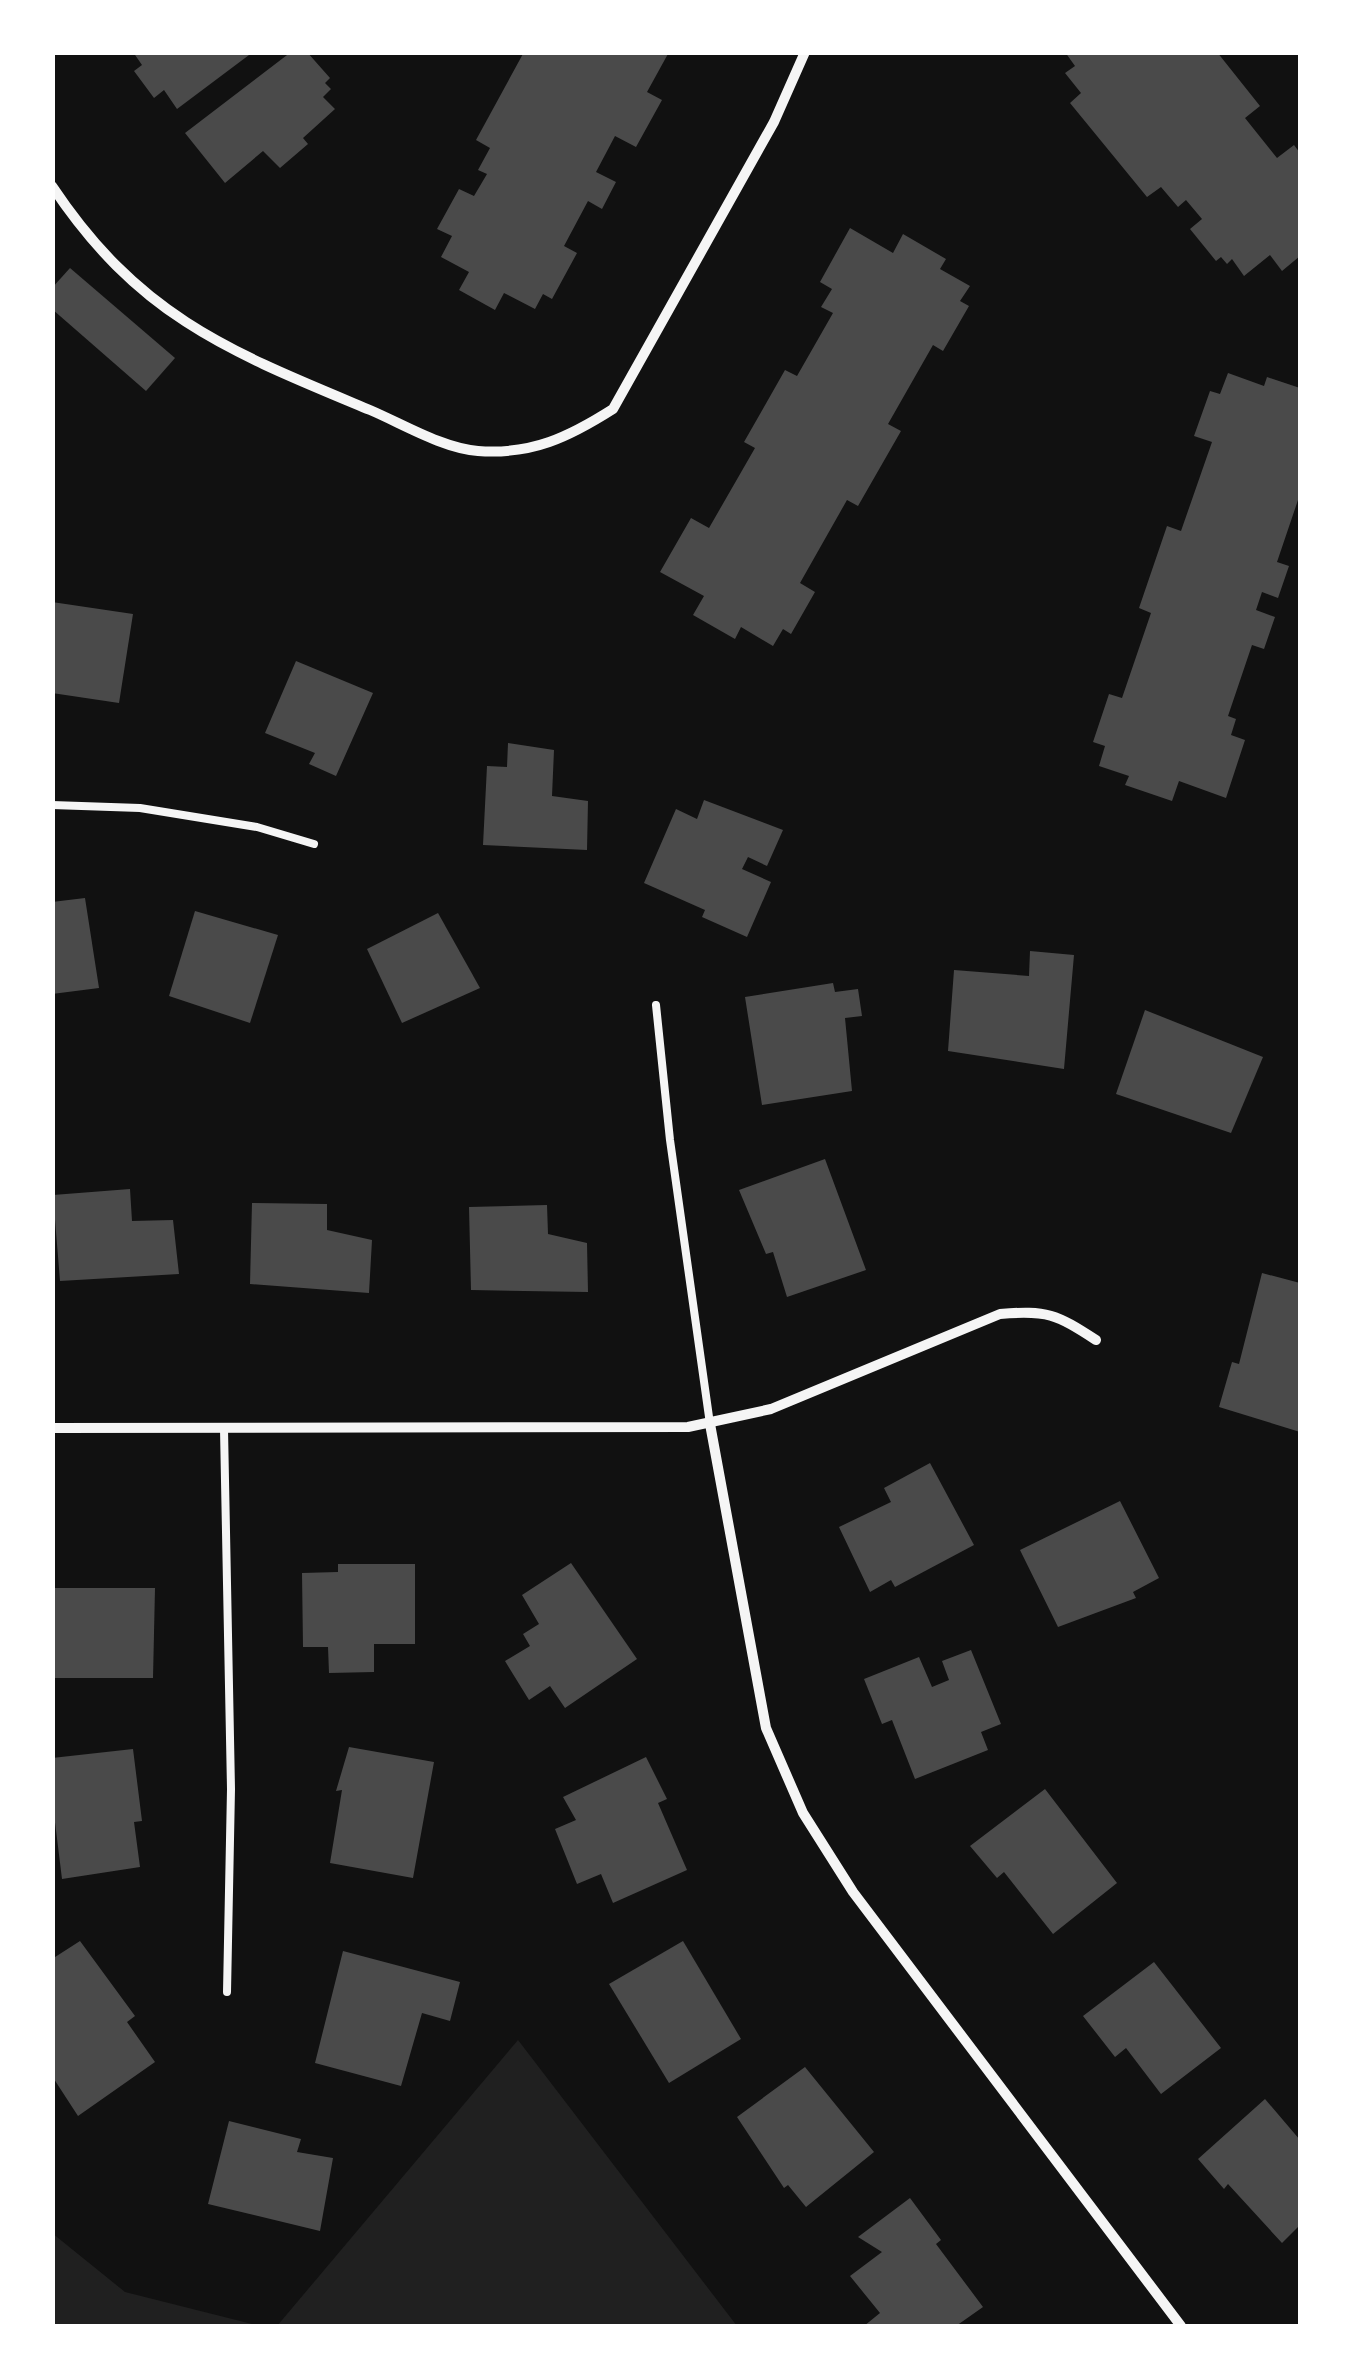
<svg xmlns="http://www.w3.org/2000/svg" width="1353" height="2379" font-family="'Open Sans',sans-serif">
<style>
.green{fill:#202020}
.building{fill:#4a4a4a}
.lines{fill:none;stroke-linecap:round;stroke-linejoin:round}
.service{stroke:#f5f5f5;stroke-width:8}
.minor{stroke:#f5f5f5;stroke-width:10}
</style>
<rect width="100%" height="100%" fill="#111"/>
<!-- green -->
<g class="green">
<polygon points="518,2040 737,2326 277,2326"/>
<polygon points="52,2233 125,2292 260,2326 53,2326"/>
</g>
<!-- building -->
<g class="building">
<polygon points="133,52 253,52 177,109 164,90 154,98 134,71 142,65"/>
<polygon points="291,52 307,52 330,78 325,83 331,89 323,97 335,109 303,138 308,144 280,168 263,151 225,183 185,133"/>
<polygon points="524,52 669,52 647,92 662,100 636,147 615,136 596,172 616,182 602,209 588,201 564,246 577,253 552,299 543,294 535,309 504,293 495,310 459,290 469,272 441,257 452,236 437,229 459,189 474,196 487,174 478,170 490,148 476,140"/>
<polygon points="1065,52 1217,52 1260,106 1245,118 1277,158 1294,145 1300,153 1300,256 1282,271 1270,255 1244,276 1232,259 1227,264 1221,257 1216,261 1190,229 1202,219 1186,200 1178,207 1161,187 1147,197 1070,103 1081,93 1065,73 1075,66"/>
<polygon points="850,228 893,253 903,234 946,259 940,269 970,286 960,301 969,306 943,351 933,345 888,424 901,431 858,506 847,500 800,583 815,592 791,634 783,629 773,646 741,627 735,639 693,615 704,596 660,572 691,518 709,528 755,448 744,442 785,370 797,376 833,313 821,307 832,289 820,282"/>
<polygon points="70,268 175,358 146,391 52,309 52,288"/>
<polygon points="1228,373 1264,386 1267,377 1300,388 1300,501 1298,500 1277,562 1289,566 1278,598 1262,592 1256,610 1275,617 1264,649 1252,645 1228,716 1236,719 1231,735 1245,740 1226,798 1179,781 1172,801 1125,785 1129,776 1099,766 1105,746 1093,742 1109,694 1122,698 1151,613 1139,608 1167,526 1181,531 1212,442 1194,436 1210,391 1220,394"/>
<polygon points="52,602 133,614 119,703 52,693"/>
<polygon points="296,661 373,693 336,776 309,764 315,753 265,733"/>
<polygon points="508,743 554,750 552,796 588,801 587,850 483,845 487,766 507,767"/>
<polygon points="704,800 783,830 767,866 748,857 742,869 771,882 747,937 702,917 705,910 644,883 676,809 697,819"/>
<polygon points="85,898 99,988 52,994 52,902"/>
<polygon points="195,911 278,935 250,1023 169,996"/>
<polygon points="438,913 480,988 402,1023 367,949"/>
<polygon points="1030,951 1074,955 1064,1069 948,1051 954,970 1029,976"/>
<polygon points="833,983 835,992 858,989 862,1016 845,1018 852,1091 762,1105 745,997"/>
<polygon points="1145,1010 1263,1057 1231,1133 1116,1094"/>
<polygon points="825,1159 866,1270 787,1297 773,1252 766,1254 739,1190"/>
<polygon points="130,1189 132,1221 173,1220 179,1274 60,1281 53,1195"/>
<polygon points="252,1203 327,1204 327,1230 372,1240 369,1293 250,1284"/>
<polygon points="547,1205 548,1234 587,1243 588,1292 471,1290 469,1207"/>
<polygon points="1262,1273 1300,1283 1300,1432 1219,1407 1232,1362 1239,1364"/>
<polygon points="930,1463 974,1545 895,1587 891,1580 870,1592 839,1527 891,1502 884,1488"/>
<polygon points="1120,1501 1159,1578 1133,1592 1136,1598 1058,1627 1020,1550"/>
<polygon points="571,1563 637,1659 565,1708 550,1686 529,1700 505,1661 530,1646 523,1634 539,1624 522,1595"/>
<polygon points="338,1564 415,1564 415,1644 374,1644 374,1672 329,1673 328,1647 303,1647 302,1573 338,1572"/>
<polygon points="52,1588 155,1588 153,1678 52,1678"/>
<polygon points="971,1650 1001,1724 981,1732 988,1750 915,1779 892,1720 882,1724 864,1679 919,1657 932,1687 949,1680 942,1661"/>
<polygon points="349,1747 434,1762 413,1878 330,1863 342,1790 336,1791"/>
<polygon points="133,1749 142,1821 134,1822 140,1867 62,1879 52,1798 52,1758"/>
<polygon points="646,1757 667,1799 658,1803 687,1870 613,1903 601,1874 577,1884 555,1829 576,1820 563,1797"/>
<polygon points="1045,1789 1117,1883 1053,1934 1004,1872 997,1878 970,1846"/>
<polygon points="80,1941 135,2016 127,2022 155,2062 78,2116 52,2076 52,1959"/>
<polygon points="683,1941 741,2039 669,2083 609,1984"/>
<polygon points="343,1951 460,1982 450,2021 422,2013 401,2086 315,2063"/>
<polygon points="1154,1962 1221,2048 1161,2094 1126,2048 1115,2057 1083,2016"/>
<polygon points="805,2067 874,2152 806,2207 788,2185 784,2188 737,2117"/>
<polygon points="1265,2099 1300,2140 1300,2225 1282,2243 1228,2184 1224,2189 1198,2159"/>
<polygon points="229,2121 301,2139 297,2152 333,2158 320,2231 208,2204"/>
<polygon points="910,2198 941,2240 936,2244 983,2307 956,2326 864,2326 880,2313 850,2276 882,2252 858,2237"/>
</g>
<g class="lines">
<!-- service -->
<g class="service">
<polyline points="52,805 140,808 257,827 314,844"/>
<polyline points="656,1005 670,1140 710,1424"/>
<polyline points="224,1429 231,1789 227,1992"/>
</g>
<!-- minor -->
<g class="minor">
<path d="M52,186C140,318 231,352 370,410C403,424 442,448 478,451C532,455 569,437 613,409L774,122L805,52"/>
<polyline points="710,1424 766,1728 803,1813 853,1892 1181,2326"/>
<path d="M52,1428L688,1427L771,1409L1000,1314C1047,1310 1056,1314 1096,1340"/>
</g>
</g>
<!-- border -->
<rect width="1353" height="2379" fill="none" stroke="#ffffff" stroke-width="110"/>
</svg>
